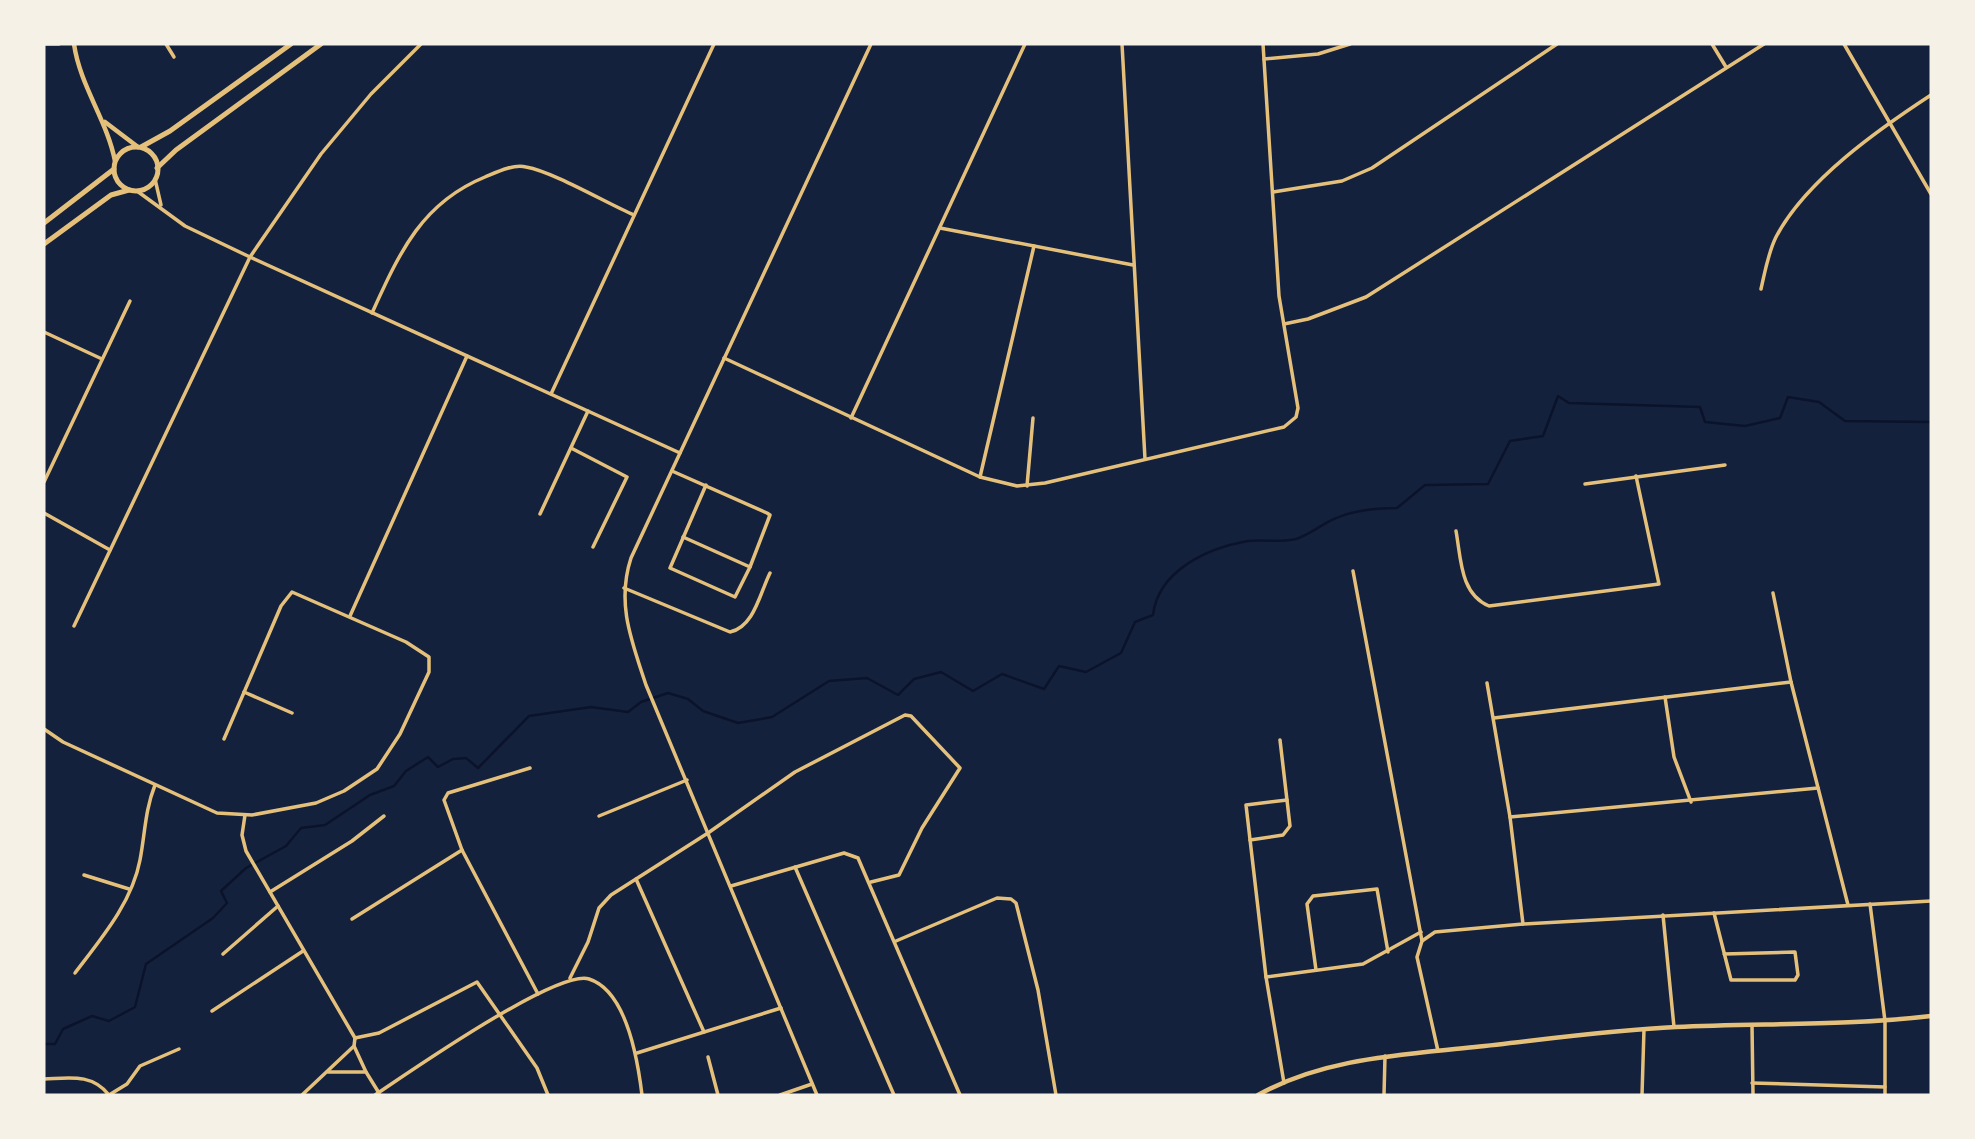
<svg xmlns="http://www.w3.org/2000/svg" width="1975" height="1139" font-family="Karla,sans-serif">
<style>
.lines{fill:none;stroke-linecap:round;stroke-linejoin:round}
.stream{stroke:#0b132b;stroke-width:2.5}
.minor{stroke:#e5c07b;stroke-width:3.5}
.tertiary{stroke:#e5c07b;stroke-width:4.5}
.secondary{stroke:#e5c07b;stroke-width:5}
</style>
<rect width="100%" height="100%" fill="#14213d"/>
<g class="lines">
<!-- stream -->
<path class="stream" d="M44,1044H55L63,1029L92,1016L109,1021L135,1007L146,964L213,918L227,903L221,891L246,868L286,846L301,828L325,825L370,795L394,786L406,771L428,757L438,767L453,759L466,758L478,768L529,716L591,707L628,712L641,702L668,693L688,699L703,711L738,723L772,717L829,681L867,678L898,695L914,679L941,672L973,691L1002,674L1044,689L1059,666L1086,672L1121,653L1135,622L1153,615C1158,571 1207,548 1248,541C1263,539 1281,543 1296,539C1309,535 1322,524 1334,519C1354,510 1376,508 1397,508L1425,485L1488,484L1510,441L1543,436L1558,396L1569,403L1700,407L1705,422L1745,426L1780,418L1788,397L1819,402L1845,421L1931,422"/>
<!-- minor -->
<g class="minor">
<polyline points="44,44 59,44"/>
<polyline points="166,44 174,57"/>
<polyline points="1122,44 1145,459"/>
<polyline points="1712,44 1726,67"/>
<polyline points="1844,44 1931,194"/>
<polyline points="1264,59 1318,54 1350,44"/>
<polyline points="155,179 161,205"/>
<polyline points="137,191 185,226 250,257 680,453"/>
<polyline points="1273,192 1342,181 1372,168 1557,44"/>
<polyline points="940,228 1133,265"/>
<path d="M1761,289C1765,272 1768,253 1776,237C1806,180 1879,129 1931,95"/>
<path d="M372,313C399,254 421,203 485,177C497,172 513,164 526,167C554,172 606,203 634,215"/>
<polyline points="1284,324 1308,319 1366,297 1764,44"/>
<polyline points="44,332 102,359"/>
<polyline points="724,358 980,477 1017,486 1045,483 1284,427 1296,417 1298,408 1279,296 1263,44"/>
<polyline points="551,394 714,44"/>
<polyline points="851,418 1025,44"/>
<polyline points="571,448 627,477 593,547"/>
<polyline points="672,471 767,513 770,515 750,567 735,597 670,568 706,485"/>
<polyline points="980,477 1034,246"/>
<polyline points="44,482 130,301"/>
<polyline points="1585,484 1725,465"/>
<polyline points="1027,486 1033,418"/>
<polyline points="44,513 110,550"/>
<polyline points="540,514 588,411"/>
<path d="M1456,531C1461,558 1460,594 1489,606L1659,584L1636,476"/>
<polyline points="683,537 750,567"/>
<polyline points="1353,571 1422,941"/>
<path d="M624,588L730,632C754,627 760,593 770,573"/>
<polyline points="1773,593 1791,682 1848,905"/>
<polyline points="350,616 467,356"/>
<polyline points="74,626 250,257 321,154 371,94 421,44"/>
<polyline points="1487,683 1510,817 1523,924"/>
<polyline points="244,692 292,713"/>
<polyline points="1665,697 1674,757 1691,802"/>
<polyline points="1494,718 1791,682"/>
<polyline points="44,729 63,742 217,813 252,815 316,803 344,791 377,769 400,734 429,672 429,657 406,642 292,592 281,606 224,739"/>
<polyline points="530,768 448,793 444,800 462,850 538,994"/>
<polyline points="245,815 242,835 246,851 355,1038"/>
<polyline points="599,816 687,780"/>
<polyline points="1510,817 1818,788"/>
<polyline points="1250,840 1283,835 1290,826 1280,740"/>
<polyline points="795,867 894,1095"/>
<polyline points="84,875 129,889"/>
<polyline points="636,879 704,1032"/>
<polyline points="731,886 844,853 858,858 960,1095"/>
<polyline points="270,892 352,841 384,816"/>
<polyline points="1870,904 1885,1021 1885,1095"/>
<polyline points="1714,913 1731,980 1795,980 1798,975 1795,952 1724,954"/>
<polyline points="1663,915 1674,1027"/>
<polyline points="352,919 462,850"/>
<polyline points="896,941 997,898 1011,899 1016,903 1038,990 1056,1095"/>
<polyline points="223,954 278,906"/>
<polyline points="1316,970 1307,904 1313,896 1377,889 1388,952"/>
<path d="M75,973C100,940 132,903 140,860C145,834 145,810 155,785"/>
<polyline points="1266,977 1363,964 1421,932"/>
<polyline points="570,978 588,942 599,908 611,895 708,833 795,772 905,715 911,716 960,768 922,828 899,875 871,882"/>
<polyline points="212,1011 303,951"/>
<polyline points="1752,1025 1753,1095"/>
<polyline points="355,1038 379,1033 477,982 537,1068 548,1095"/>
<polyline points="354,1046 366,1072"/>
<polyline points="1438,1051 1417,957 1422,941 1435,932 1523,924 1931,901"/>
<polyline points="637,1053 781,1008"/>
<polyline points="708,1057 718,1095"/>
<polyline points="328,1072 366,1072 379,1093"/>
<path d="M44,1079C69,1078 92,1073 109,1095"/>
<polyline points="1284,1083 1266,977 1246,805 1287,800"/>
<polyline points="1752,1083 1885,1087"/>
<polyline points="109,1095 127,1084 140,1066 179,1049"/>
<polyline points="302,1095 354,1046 355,1038"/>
<path d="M375,1095C408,1073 557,969 589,979C627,991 638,1062 642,1095"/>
<polyline points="780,1095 812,1084"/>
<path d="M817,1095L646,685C632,642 616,604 631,558L871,44"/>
<polyline points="1384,1095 1385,1056"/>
<polyline points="1642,1095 1644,1029"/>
</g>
<!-- tertiary -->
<g class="tertiary">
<path d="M74,44C80,86 107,120 115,161"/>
<polyline points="105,122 138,147"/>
<path d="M1258,1095C1324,1058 1401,1055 1475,1047C1541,1040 1609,1030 1676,1027C1761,1023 1847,1026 1931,1016"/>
</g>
<!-- secondary -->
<g class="secondary">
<polyline points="141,147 170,131 291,44"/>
<circle cx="136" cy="169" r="22"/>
<polyline points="157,168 176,150 321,44"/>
<polyline points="44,223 114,169"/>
<polyline points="44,244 111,195 129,190"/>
</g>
</g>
<!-- border -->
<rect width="1975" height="1139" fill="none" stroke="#f6f1e7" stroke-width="91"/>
</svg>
